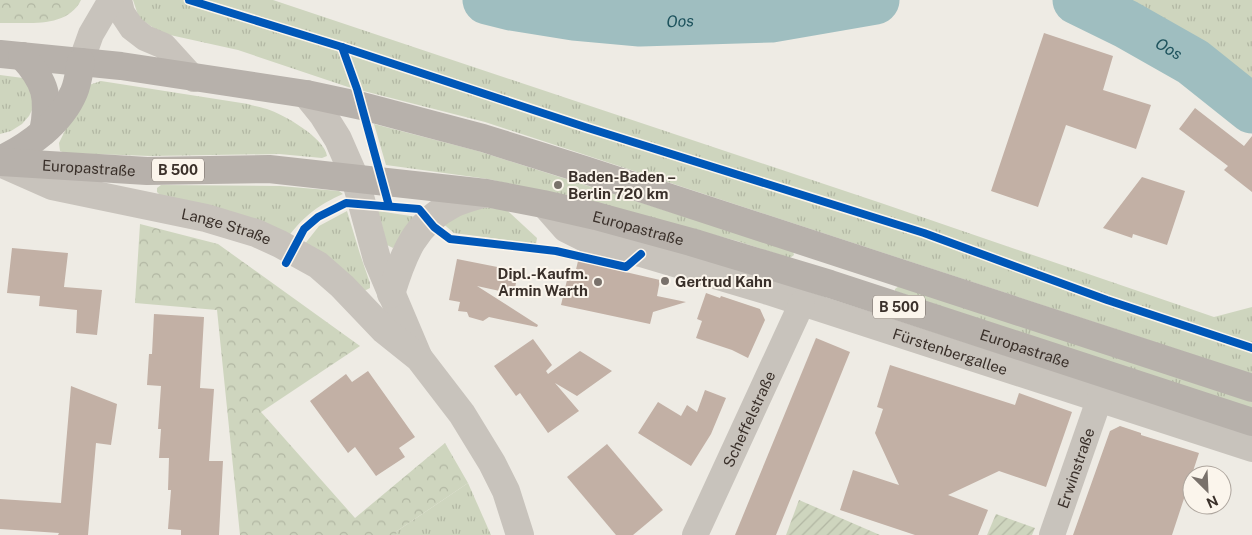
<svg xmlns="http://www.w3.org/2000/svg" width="1252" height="535" font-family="'Public Sans',sans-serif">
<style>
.grass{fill:url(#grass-tufts)}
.forest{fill:url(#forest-crowns)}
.garden{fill:url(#garden-furrows)}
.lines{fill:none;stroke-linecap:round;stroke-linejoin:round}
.river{stroke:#9fbec0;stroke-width:49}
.building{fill:#c2b0a5}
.minor{stroke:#c8c3bc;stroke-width:26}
.tertiary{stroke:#c8c3bc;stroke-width:28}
.primary{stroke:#b7b1ab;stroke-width:28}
.cycleway-casing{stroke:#fbf5ec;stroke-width:11}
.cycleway{stroke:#0057b8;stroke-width:8}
.poi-dot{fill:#79716b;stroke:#fbf5ec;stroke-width:2}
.labels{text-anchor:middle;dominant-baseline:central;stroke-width:4;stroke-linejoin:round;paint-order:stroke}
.shield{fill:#fbf5ec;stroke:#746b64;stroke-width:1}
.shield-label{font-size:14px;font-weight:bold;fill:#3a302a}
.street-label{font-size:15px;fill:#3a302a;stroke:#fbf5ec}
.poi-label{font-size:15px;font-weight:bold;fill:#3a302a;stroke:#fbf5ec;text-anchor:start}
.water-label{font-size:16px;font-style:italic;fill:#1e535d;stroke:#fbf5ec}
</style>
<defs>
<pattern id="grass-tufts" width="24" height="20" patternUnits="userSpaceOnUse" patternTransform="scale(1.25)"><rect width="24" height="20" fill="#ced5be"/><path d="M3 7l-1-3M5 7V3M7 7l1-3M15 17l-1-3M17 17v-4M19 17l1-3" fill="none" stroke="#b2b7a3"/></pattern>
<pattern id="forest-crowns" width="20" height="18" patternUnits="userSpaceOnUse" patternTransform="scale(1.25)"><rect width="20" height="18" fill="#ced5be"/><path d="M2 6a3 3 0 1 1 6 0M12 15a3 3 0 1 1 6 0" fill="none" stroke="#b2b7a3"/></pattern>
<pattern id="garden-furrows" width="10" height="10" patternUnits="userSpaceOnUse" patternTransform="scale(1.25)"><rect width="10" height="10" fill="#ced5be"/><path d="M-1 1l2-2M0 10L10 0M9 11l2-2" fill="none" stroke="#b2b7a3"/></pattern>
</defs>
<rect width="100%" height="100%" fill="#eeebe4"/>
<!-- grass -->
<g class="grass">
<polygon points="133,0 273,0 881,203 1214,317 1252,307 1252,374 485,122 348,87 238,50 161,33 139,18"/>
<polygon points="559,0 723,0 578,4"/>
<polygon points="1098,0 1252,0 1252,91 1128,10"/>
<polygon points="0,75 23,78 29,84 34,106 29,116 22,124 11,131 0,134"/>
<path d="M101,81L248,104C254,106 261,107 267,109C283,114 325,138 327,156L322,158L279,154L150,156L65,153L60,151L59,143L85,89L89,85Z"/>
<polygon points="374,124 478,151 793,251 794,255 790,258 737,241 599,204 488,179 386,165"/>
<path d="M161,185L280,186L339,191L343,194C318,205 305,215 288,237L161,196L157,192V188Z"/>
<polygon points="483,207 506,210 510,213 537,238 536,244 454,233 441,222"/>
<polygon points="347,211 360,254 370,283 370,288 364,291 304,245 319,226"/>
<polygon points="378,211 417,217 393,248 387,245"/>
<polygon points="899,286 1252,402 1252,409 895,291 895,289"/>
<polygon points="468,483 491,535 396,535 397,531"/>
</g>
<!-- forest -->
<g class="forest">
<path d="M0,0H81C67,29 27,22 0,23Z"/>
<polygon points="140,224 218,244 360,346 261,412 355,518 445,443 468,483 397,531 396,535 240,535 217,310 135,303"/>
</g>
<!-- garden -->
<g class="garden">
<polygon points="799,500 880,535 786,535"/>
<polygon points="996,514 1035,528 1032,535 987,535"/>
</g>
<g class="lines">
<!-- river -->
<g class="river">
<path id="s1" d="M487,0L511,6L574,16L640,22L771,18L875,0"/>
<path id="s2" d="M1077,0L1126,24L1193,62L1252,109"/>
</g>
</g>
<!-- building -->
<g class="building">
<polygon points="1044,33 1113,56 1103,90 1151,105 1136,149 1066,125 1038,207 991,191"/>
<polygon points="1195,108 1244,146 1252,136 1252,192 1224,170 1228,166 1179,129"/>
<polygon points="1142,177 1185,191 1167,245 1133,234 1132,238 1103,228"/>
<polygon points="12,248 68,253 64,287 102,290 97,335 76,333 77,310 39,306 40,296 7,293"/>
<polygon points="457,259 518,271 514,294 477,286 538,325 537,327 489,317 483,321 469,317 467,312 458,311 460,302 449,300"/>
<polygon points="578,261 660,280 657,296 686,302 653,312 650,324 561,305 568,276 574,278"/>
<polygon points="706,293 720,298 721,296 760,309 765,320 748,358 732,350 696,338 702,321 697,319"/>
<polygon points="154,314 204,317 200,388 214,389 209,461 223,461 219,535 181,535 181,530 168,529 171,490 168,490 169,458 159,458 161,429 158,429 161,386 147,385 149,354 152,354"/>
<polygon points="816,338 850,352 776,535 735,535"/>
<polygon points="533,339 552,365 546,371 548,374 580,351 612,371 577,396 555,383 579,411 548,433 520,393 516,396 494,366"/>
<polygon points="890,365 1015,405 1019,393 1072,412 1046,487 999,471 948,495 988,510 978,535 915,535 840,510 853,470 899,485 875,433 883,409 877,407"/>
<polygon points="368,371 415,437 399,448 405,457 376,476 355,447 348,453 310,401 346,374 352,382"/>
<polygon points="71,386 117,404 111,445 96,443 88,535 58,535 59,533 0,529 0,499 61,503"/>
<polygon points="705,390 726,398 711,434 691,466 638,433 658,402 681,416 687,405 697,412"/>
<polygon points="1120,426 1141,433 1141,435 1199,453 1172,535 1073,535 1110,431"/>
<polygon points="607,444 663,510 633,535 616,535 567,477"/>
</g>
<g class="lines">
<!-- minor -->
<g class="minor">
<polyline points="119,0 122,13 132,28 145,38 164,46 194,79"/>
<polyline points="81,62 91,34 111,0"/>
<path id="s3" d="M543,204L565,229L591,242L641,254L768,292L1252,449"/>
<path id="s4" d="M695,535L802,303"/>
<path id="s5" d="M1052,535L1099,400"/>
</g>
<!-- tertiary -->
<g class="tertiary">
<polyline points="306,94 323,115 338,139 355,178 377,259 418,356"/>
<path id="s6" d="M0,163L52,186L206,218L256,233L280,244L318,265L342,286L384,330L419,358L462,414L492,463L506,491L520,535"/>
<path d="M391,294C403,255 414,224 453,204C463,199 475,196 486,193"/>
</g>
<!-- primary -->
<g class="primary">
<polyline points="0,54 121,66 306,94 362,106 483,138 585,170 1252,388"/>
<path d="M22,56C46,82 50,98 43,132"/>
<path d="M0,160C29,146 61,123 74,92C78,83 79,72 81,62"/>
<path id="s7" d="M0,162L147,171L269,169L486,193L543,204L596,216L691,242L830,284L1252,422"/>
</g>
<!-- cycleway casing -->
<g class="cycleway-casing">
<g id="cycleway">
<polyline points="189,0 342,47 588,128 924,233 1107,300 1252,348"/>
<polyline points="342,47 357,89 389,206"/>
<polyline points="286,263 304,229 318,217 346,203 419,209 434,227 450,239 556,251 626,267 641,254"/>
</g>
</g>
<!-- cycleway -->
<use href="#cycleway" class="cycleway"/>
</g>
<!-- markers -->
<g class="poi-dot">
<circle cx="558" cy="185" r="5"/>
<circle cx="665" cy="281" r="5"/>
<circle cx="598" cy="282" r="5"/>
</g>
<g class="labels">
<!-- shield labels -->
<g class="shield">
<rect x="152" y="158.5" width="52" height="23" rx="4"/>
<rect x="873" y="295.5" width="52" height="23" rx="4"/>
</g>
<g class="shield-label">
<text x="178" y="170">B 500</text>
<text x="899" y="307">B 500</text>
</g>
<!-- street labels -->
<g class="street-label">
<text stroke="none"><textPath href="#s7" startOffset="89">Europastraße</textPath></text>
<text stroke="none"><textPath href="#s6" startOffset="236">Lange Straße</textPath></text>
<text stroke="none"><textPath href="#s7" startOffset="644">Europastraße</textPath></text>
<text stroke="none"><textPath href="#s7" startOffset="1049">Europastraße</textPath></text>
<text stroke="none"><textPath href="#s3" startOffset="438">Fürstenbergallee</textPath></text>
<text stroke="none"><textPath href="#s4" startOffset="128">Scheffelstraße</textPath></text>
<text stroke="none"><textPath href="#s5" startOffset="71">Erwinstraße</textPath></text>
</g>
<!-- poi labels -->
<g class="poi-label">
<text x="568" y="176">Baden-Baden –<tspan x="568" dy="17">Berlin 720 km</tspan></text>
<text x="588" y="273" text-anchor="end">Dipl.-Kaufm.<tspan x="588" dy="17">Armin Warth</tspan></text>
<text x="675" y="281">Gertrud Kahn</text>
</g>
<!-- water labels -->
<g class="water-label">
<text stroke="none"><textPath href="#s1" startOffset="195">Oos</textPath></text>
<text stroke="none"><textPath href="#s2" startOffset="104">Oos</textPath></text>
</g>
</g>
<!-- north arrow -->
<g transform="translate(1207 490) rotate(156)"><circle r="24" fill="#fbf5ec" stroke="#aea69e"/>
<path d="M0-4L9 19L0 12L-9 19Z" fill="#79716b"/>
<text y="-8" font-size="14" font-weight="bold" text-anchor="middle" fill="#3a302a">N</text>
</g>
</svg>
